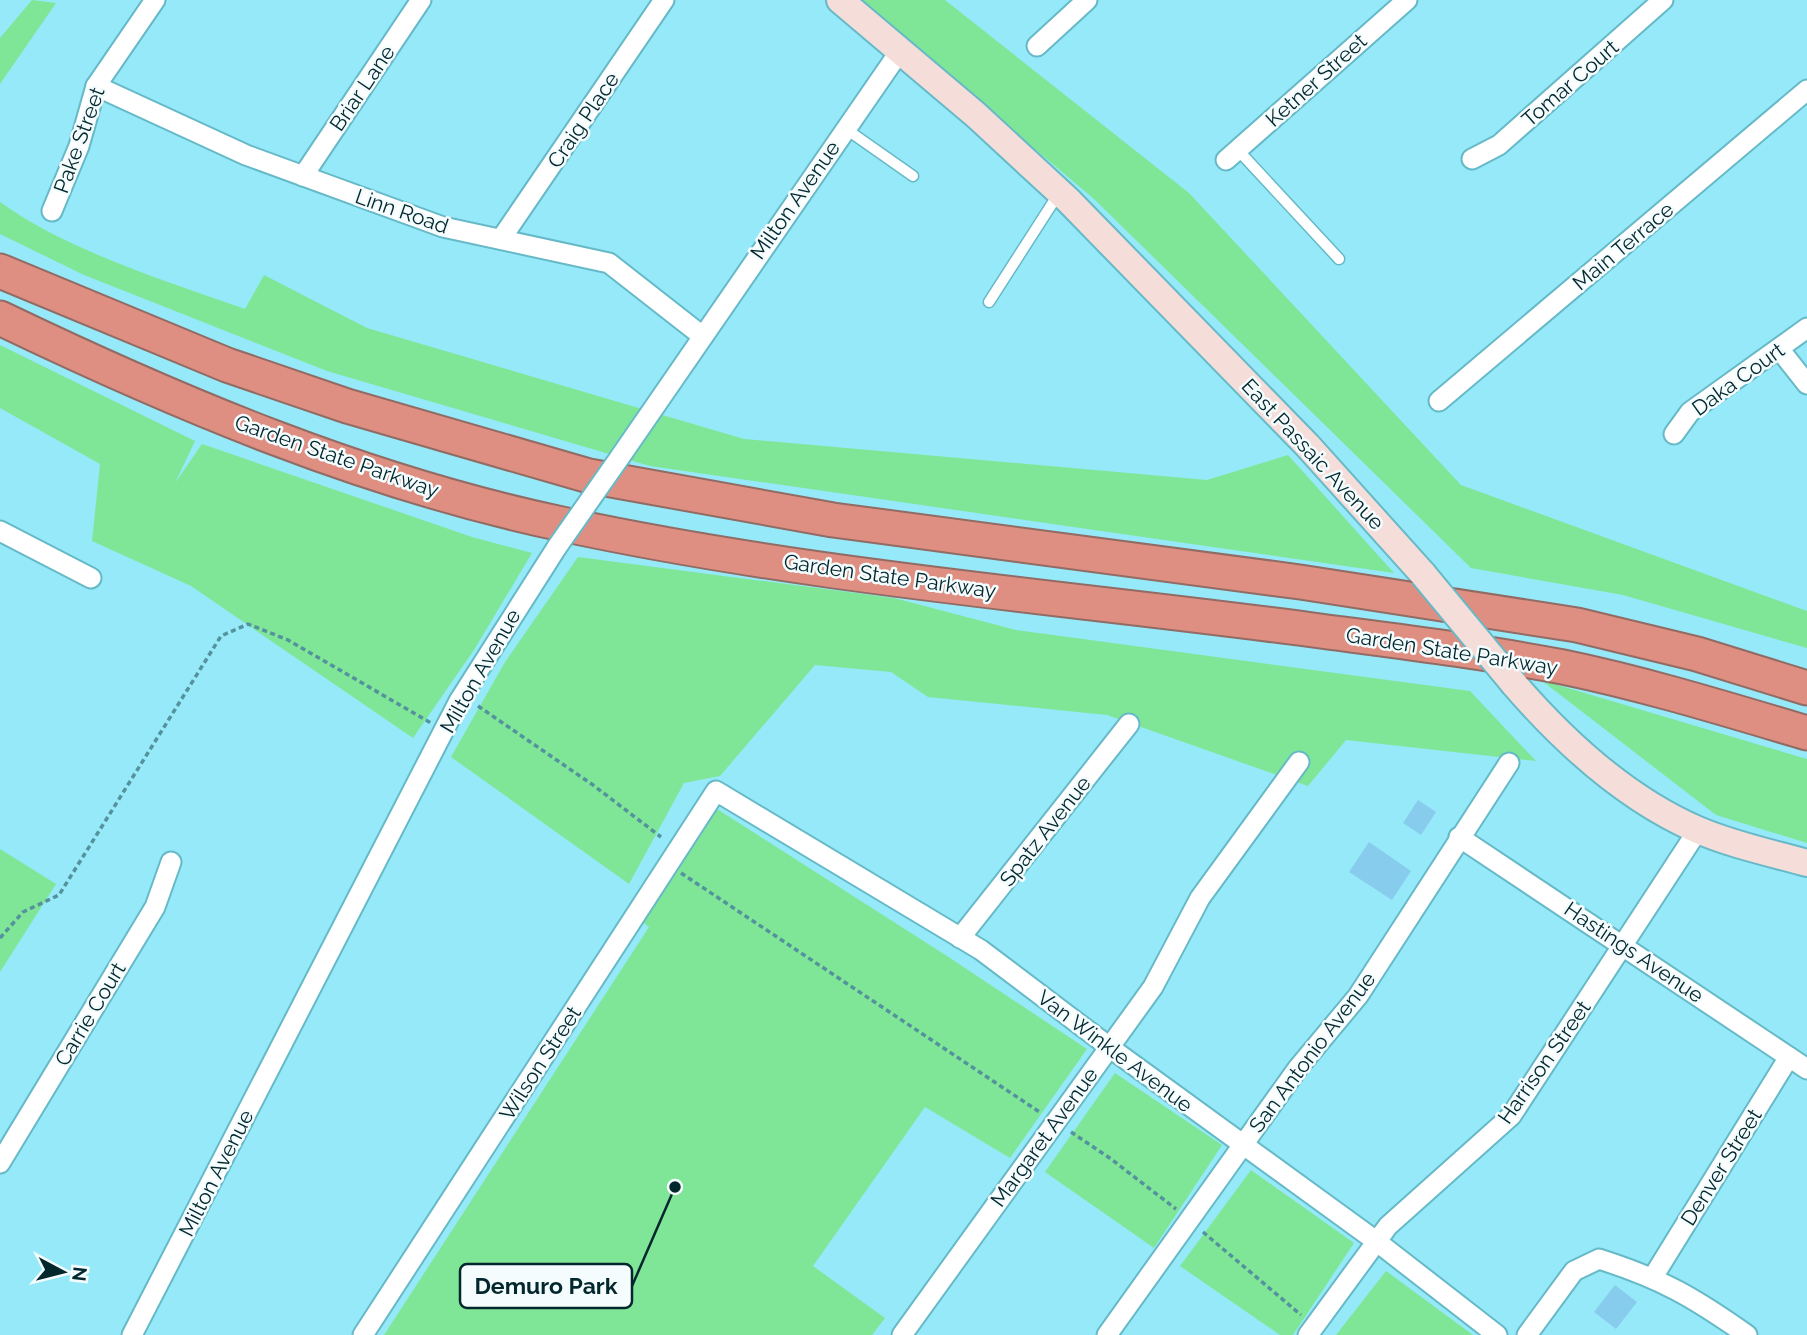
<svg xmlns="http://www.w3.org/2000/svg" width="1807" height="1335" font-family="Raleway,sans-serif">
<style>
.green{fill:#7fe697}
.building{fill:#88cced}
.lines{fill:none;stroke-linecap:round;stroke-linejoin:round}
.service-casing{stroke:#66b9c7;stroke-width:13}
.minor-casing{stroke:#66b9c7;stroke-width:23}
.secondary-casing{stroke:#66b9c7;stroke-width:30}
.motorway-casing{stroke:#916b64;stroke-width:37}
.path{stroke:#54929d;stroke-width:3.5;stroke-dasharray:5 3.5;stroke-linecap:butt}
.service{stroke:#fff;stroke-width:10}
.minor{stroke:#fff;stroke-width:19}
.secondary{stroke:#f5ddd9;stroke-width:26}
.motorway{stroke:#de8f81;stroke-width:33}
.minor-bridge-casing{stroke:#66b9c7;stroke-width:23;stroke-linecap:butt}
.secondary-bridge-casing{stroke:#66b9c7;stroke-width:30;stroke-linecap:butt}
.minor-bridge{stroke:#fff;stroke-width:19}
.secondary-bridge{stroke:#f5ddd9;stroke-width:26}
.labels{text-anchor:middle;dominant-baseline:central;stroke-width:5;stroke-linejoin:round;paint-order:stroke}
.street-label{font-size:21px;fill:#02272d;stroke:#f5fcfe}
.leader{fill:none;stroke:#02272d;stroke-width:2.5}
.callout-dot{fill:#02272d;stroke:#f5fcfe;stroke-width:2.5}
.callout{fill:#f5fcfe;stroke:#02272d;stroke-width:2.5}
.callout-label{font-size:23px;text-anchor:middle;font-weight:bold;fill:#02272d}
</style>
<rect width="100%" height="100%" fill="#96e9f8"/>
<!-- green -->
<g class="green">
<polygon points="32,0 56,3 0,84 0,38"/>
<polygon points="859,0 945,0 1189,193 1461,485 1807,611 1807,648 1623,595 1471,568 1094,199"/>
<path d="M0,202C68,251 166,281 245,309L264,275L367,328L744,439L1207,480L1288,455L1394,573L650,466L327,371L84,275L0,234Z"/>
<polygon points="0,345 195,441 175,483 202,444 472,537 532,553 474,650 413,738 191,586 92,541 100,464 0,408"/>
<polygon points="578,557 894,598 1016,630 1470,691 1536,761 1346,740 1308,786 1107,715 928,697 891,672 815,665 720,776 684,783 629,884 451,757 505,662"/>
<polygon points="1541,680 1807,759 1807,843 1716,815"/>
<polygon points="714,807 947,956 1087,1049 1010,1158 925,1107 813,1266 885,1318 872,1335 384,1335 649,927 641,921"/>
<polygon points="0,849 56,884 0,972"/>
<polygon points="1115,1073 1222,1145 1154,1248 1045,1172"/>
<polygon points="1251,1170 1354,1243 1293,1335 1280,1335 1180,1266"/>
<polygon points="1386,1271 1473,1335 1336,1335"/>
</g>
<!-- building -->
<g class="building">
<polygon points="1418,800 1436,812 1421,835 1403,823"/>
<polygon points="1369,842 1411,871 1392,900 1349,872"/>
<polygon points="1615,1285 1637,1302 1616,1329 1594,1312"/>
</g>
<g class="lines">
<!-- service casing -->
<g class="service-casing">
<g id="service">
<polyline points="846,129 913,176"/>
<polyline points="1238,150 1339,259"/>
<polyline points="989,302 1059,193"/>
</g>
</g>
<!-- minor casing -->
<g class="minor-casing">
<g id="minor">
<polyline points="1037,46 1087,0"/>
<polyline points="96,86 246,155 443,227 609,263 701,335"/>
<polyline points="1472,159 1499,145 1663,0"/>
<polyline points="1226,160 1407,0"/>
<polyline points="303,176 421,0"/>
<polyline points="52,211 79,146 96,86 155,0"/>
<polyline points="501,239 664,0"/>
<polyline points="1780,350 1807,384"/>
<polyline points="1439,401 1807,90"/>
<polyline points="1674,434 1690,412 1807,328"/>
<polyline points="620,457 900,51"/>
<polyline points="0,531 91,578"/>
<polyline points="1459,837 1807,1069"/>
<polyline points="960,938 1129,724"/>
<polyline points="0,1163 155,907 171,862"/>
<polyline points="1653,1277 1789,1057"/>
<polyline points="132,1335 459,701 557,547"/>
<polyline points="363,1335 716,791 981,950 1120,1055 1376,1241 1497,1335"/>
<polyline points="902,1335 1153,987 1200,898 1299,762"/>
<polyline points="1107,1335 1298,1068 1358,996 1509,763"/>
<polyline points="1308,1335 1388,1226 1511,1116 1698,830"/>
<path d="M1527,1335L1574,1271L1599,1259C1662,1279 1693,1297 1747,1335"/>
</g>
</g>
<!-- secondary casing -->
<g class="secondary-casing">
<g id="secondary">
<polyline points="840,0 976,115 1068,200 1307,445 1423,574"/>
<path d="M1514,684C1565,743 1626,799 1698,830C1733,845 1771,853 1807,863"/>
</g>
</g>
<!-- motorway casing -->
<g class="motorway-casing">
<g id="motorway">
<polyline points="0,271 227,365 347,406 589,476 833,520 1300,582 1577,625 1697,654 1807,688"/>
<path d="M0,318C179,404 367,483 562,524C809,577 1063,597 1313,630C1396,641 1480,651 1563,667C1645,684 1726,709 1807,733"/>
</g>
</g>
<!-- path -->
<g class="path">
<polyline points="478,706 593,785 661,837"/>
<polyline points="681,873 1041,1113"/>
<polyline points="0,938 23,912 59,895 221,636 248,624 288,640 431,723"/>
<polyline points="1071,1132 1111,1159 1176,1209"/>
<polyline points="1203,1232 1301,1315"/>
</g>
<!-- service -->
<use href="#service" class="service"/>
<!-- minor -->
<use href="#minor" class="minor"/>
<!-- secondary -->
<use href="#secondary" class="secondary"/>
<!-- motorway -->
<use href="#motorway" class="motorway"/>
<!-- minor-bridge casing -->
<g class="minor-bridge-casing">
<polyline id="minor-bridge" points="557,547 620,457"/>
</g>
<!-- secondary-bridge casing -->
<g class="secondary-bridge-casing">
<polyline id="secondary-bridge" points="1423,574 1514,684"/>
</g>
<!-- minor-bridge -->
<use href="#minor-bridge" class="minor-bridge"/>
<!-- secondary-bridge -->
<use href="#secondary-bridge" class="secondary-bridge"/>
</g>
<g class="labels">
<!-- street labels -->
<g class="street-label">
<text transform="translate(1316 80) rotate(-42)">Ketner Street</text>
<text transform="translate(1570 83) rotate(-41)">Tomar Court</text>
<text transform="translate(362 88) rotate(-56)">Briar Lane</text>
<text transform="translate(583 120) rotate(-56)">Craig Place</text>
<text transform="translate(79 140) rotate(-70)">Pake Street</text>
<text transform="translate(795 200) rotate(-55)">Milton Avenue</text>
<text transform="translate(402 211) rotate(19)">Linn Road</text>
<text transform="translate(1623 246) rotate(-40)">Main Terrace</text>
<text transform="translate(1738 379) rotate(-36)">Daka Court</text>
<text transform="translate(1313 454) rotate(47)">East Passaic Avenue</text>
<text transform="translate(337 456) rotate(19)">Garden State Parkway</text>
<text transform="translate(890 576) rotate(8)">Garden State Parkway</text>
<text transform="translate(1452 651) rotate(9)">Garden State Parkway</text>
<text transform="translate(480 671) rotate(-60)">Milton Avenue</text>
<text transform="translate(1045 831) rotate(-52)">Spatz Avenue</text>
<text transform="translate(1634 952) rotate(34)">Hastings Avenue</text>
<text transform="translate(90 1014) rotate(-59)">Carrie Court</text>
<text transform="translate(1115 1051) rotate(37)">Van Winkle Avenue</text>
<text transform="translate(1312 1052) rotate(-53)">San Antonio Avenue</text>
<text transform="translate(1544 1062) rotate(-55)">Harrison Street</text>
<text transform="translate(540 1063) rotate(-57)">Wilson Street</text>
<text transform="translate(1044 1137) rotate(-54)">Margaret Avenue</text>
<text transform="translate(1721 1167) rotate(-58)">Denver Street</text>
<text transform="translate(216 1173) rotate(-63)">Milton Avenue</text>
</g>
</g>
<!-- callouts -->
<path class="leader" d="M675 1187L632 1286"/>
<circle class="callout-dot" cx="675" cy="1187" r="7"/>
<rect class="callout" x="460" y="1264" width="172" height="44" rx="7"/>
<g class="callout-label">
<text x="546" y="1294">Demuro Park</text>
</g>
<!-- north arrow -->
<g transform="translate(63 1272) rotate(97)" stroke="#f5fcfe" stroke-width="5" paint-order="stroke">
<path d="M0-5L12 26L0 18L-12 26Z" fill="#02272d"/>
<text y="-10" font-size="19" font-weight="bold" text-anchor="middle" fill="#02272d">N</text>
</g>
</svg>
